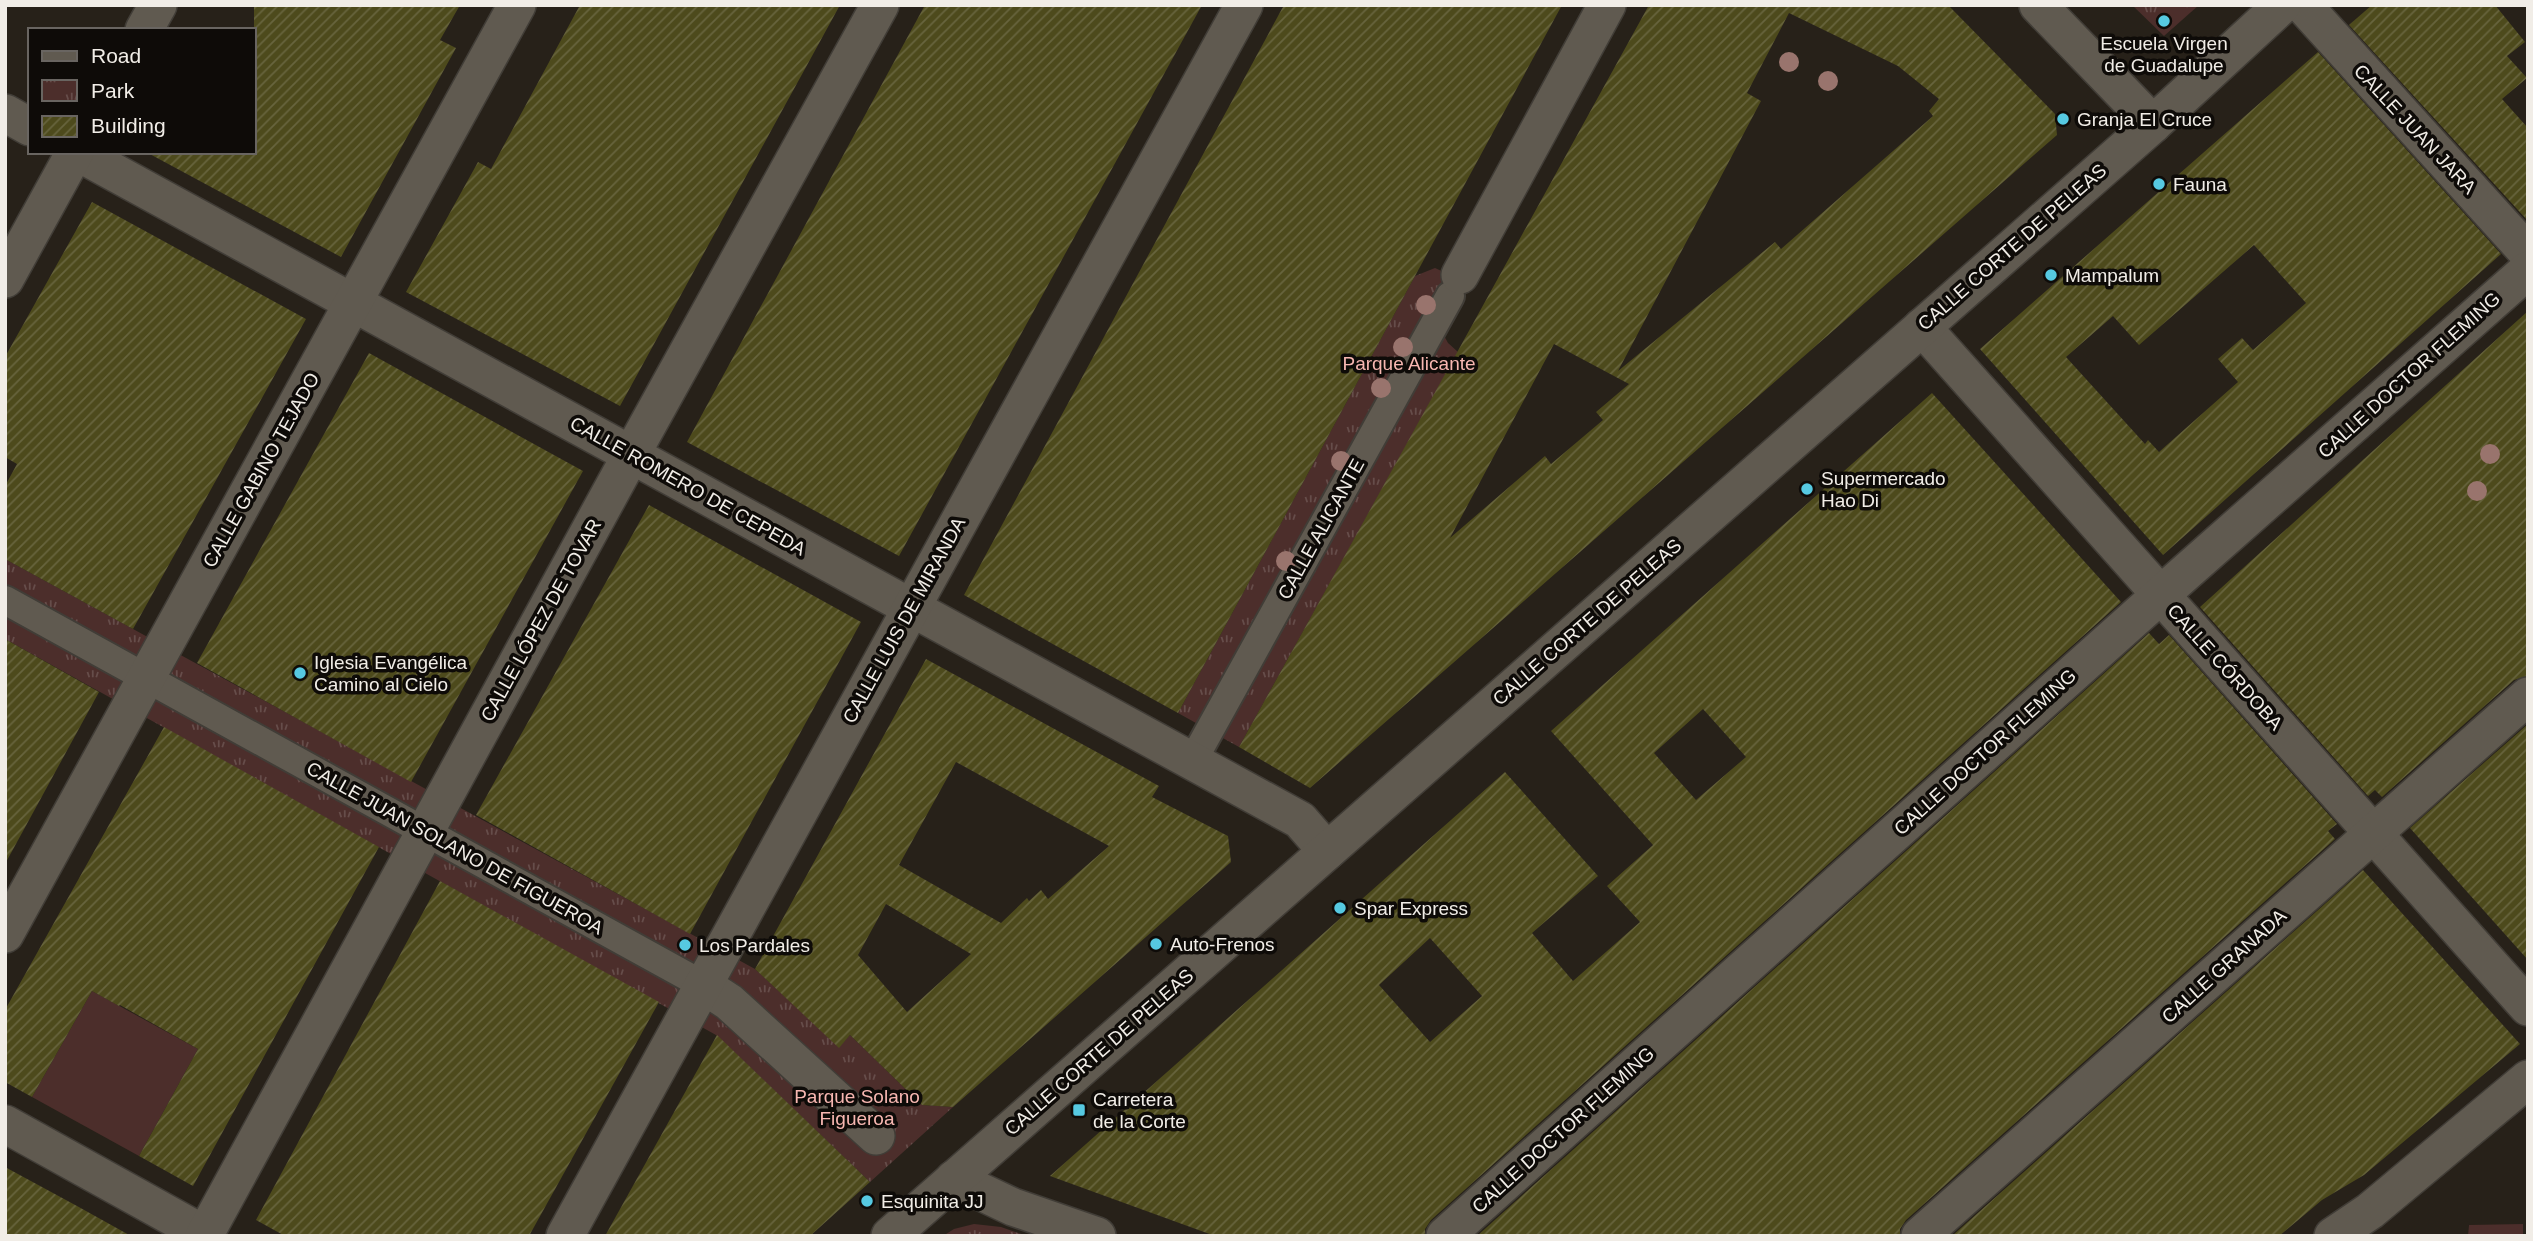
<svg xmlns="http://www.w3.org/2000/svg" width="2533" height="1241" font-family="Helvetica,sans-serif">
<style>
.green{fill:#4c2e2b}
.park{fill:url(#park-tufts)}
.building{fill:url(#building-hatch);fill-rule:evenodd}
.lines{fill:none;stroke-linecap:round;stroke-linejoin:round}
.pedestrian-casing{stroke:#413d37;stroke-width:32}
.minor-casing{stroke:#413d37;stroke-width:40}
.pedestrian{stroke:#605a50;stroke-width:28}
.minor{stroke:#605a50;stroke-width:37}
.tree{fill:#99746d}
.poi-dot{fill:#56c9e1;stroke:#0e0b08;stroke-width:2.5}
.labels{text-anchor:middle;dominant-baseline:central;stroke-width:7;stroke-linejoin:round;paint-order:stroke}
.poi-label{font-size:19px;fill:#f1ede7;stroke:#0e0b08;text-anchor:start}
.street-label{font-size:19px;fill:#f1ede7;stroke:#0e0b08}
.park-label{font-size:19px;fill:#f7b7b1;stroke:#0e0b08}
</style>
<defs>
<pattern id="park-tufts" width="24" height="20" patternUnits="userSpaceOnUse" patternTransform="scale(1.75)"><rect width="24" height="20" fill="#4c2e2b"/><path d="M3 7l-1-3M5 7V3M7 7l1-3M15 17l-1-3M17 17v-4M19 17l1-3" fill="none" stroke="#664d4a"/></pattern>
<pattern id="building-hatch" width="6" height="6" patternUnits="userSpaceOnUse" patternTransform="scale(1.75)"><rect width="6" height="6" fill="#4d4a1c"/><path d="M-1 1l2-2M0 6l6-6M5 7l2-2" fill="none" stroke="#67643d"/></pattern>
</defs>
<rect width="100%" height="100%" fill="#272119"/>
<!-- green -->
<g class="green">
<polygon points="2132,5 2199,5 2164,36"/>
<polygon points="92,991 198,1049 139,1156 32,1097"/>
<polygon points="2523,1224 2523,1236 2468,1236 2469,1225"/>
</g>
<!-- park -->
<g class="park">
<polygon points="2140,5 2190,5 2162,30"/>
<polygon points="1435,268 1450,275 1442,332 1448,343 1458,352 1239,747 1178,713 1415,276"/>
<polygon points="5,559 755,969 839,1047 850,1035 922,1105 953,1107 870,1182 716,1035 5,639"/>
<polygon points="974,1224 1001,1227 1027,1236 943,1236 954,1229"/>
</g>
<!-- building -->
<g class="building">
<polygon points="254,5 460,5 440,40 456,48 341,257 146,152 254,152"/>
<polygon points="580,5 840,5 620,406 406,292 478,162 491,169"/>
<polygon points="925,5 1202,5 899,556 687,442"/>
<polygon points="1284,5 1562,5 1178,713 964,595"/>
<path d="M1649,5H1948L2055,114L2057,135L1310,788L1239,747ZM1789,13L1898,66L1939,99L1929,111L1933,116L1781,249L1775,242L1618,371L1761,101L1747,93ZM1554,344L1629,384L1596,412L1603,420L1551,464L1545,456L1450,538Z"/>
<polygon points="2372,5 2495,5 2525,42 2507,56 2527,78 2502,99 2528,128 2528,221 2349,25"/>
<path d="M2318,52L2501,254L2163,555L1980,349ZM2254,245L2306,303L2253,350L2242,338L2218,359L2238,382L2159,452L2148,440L2145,444L2066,357L2113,316L2139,345Z"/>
<polygon points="92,202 306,319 133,629 5,559 5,486 17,464 5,457 5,357"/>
<polygon points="2528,311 2528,676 2514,680 2382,797 2375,790 2368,796 2200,607"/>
<polygon points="369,353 583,471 411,782 197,663"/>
<path d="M1932,393L2121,602L1431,1220L1425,1229V1236H1215L1050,1176L1505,772L1598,876L1532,933L1573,981L1640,922L1607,886L1653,845L1551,731ZM1703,709L1746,757L1696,800L1654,753ZM1430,938L1482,996L1430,1042L1379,985Z"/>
<polygon points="649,505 861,622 690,934 476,815"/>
<polygon points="2149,633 2159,644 2169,635 2337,824 2328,831 2335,839 1906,1220 1900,1229 1900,1236 1477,1236"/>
<polygon points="5,639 99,692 5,864"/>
<path d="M926,659L1159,786L1152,797L1228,836L1231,862L953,1107L922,1105L850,1035L839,1048L755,969ZM956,762L1109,846L1048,899L1041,890L1029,901L1027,898L1001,923L899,865ZM886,904L971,954L907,1012L858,955Z"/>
<polygon points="2528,724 2528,960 2410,828"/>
<polygon points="164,727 379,847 193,1186 139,1156 198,1049 120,1005 119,1006 92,991 32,1097 5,1082 5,1010"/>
<polygon points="2363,870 2520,1044 2364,1175 2322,1200 2279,1236 1952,1236"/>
<polygon points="440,881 659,1002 529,1236 285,1236 256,1220"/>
<polygon points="717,1035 870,1182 810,1236 605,1236"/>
<polygon points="5,1167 77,1206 131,1236 5,1236"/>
</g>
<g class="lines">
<!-- pedestrian casing -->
<g class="pedestrian-casing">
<g id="pedestrian">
<polyline points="5,600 703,985"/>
<polyline points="1192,762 1450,296"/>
</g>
</g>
<!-- minor casing -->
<g class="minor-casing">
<g id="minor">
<polyline points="2038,5 2153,124"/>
<polyline points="2303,5 2528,253"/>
<polyline points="144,30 158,5"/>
<polyline points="5,113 30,127"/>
<polyline points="77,152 1300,820 1327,851"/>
<polyline points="1460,275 1607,5"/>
<polyline points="5,279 75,152"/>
<polyline points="1922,327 2528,1007"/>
<polyline points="5,934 517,5"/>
<polyline points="703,985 729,1002 876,1136"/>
<polyline points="5,1124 207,1236"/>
<polyline points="954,1179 1013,1207 1097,1236"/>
<polyline points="204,1236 631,455 880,5"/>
<polyline points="565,1236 1244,5"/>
<polyline points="890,1236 2153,124 2282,5"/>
<polyline points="1445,1236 2184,574 2528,270"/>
<polyline points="1920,1236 2528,696"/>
<polyline points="2333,1236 2370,1211 2528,1079"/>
</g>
</g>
<!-- pedestrian -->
<use href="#pedestrian" class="pedestrian"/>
<!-- minor -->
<use href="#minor" class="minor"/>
</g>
<!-- trees -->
<g class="tree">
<circle cx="1789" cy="62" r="10"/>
<circle cx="1828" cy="81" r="10"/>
<circle cx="1426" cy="305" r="10"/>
<circle cx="1403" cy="347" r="10"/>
<circle cx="1381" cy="388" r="10"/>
<circle cx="2490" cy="454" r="10"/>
<circle cx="1341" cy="461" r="10"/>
<circle cx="2477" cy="491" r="10"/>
<circle cx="1286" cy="561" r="10"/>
</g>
<!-- markers -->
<g class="poi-dot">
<circle cx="2164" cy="21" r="7"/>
<circle cx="2063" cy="119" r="7"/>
<circle cx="2159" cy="184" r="7"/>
<circle cx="2051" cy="275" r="7"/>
<circle cx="1807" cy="489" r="7"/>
<circle cx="300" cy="673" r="7"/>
<circle cx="1340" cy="908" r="7"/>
<circle cx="1156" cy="944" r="7"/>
<circle cx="685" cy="945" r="7"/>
<rect x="1072" y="1103" width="14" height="14" rx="3.5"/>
<circle cx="867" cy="1201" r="7"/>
</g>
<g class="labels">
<!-- poi labels -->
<g class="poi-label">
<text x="2164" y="43" text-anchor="middle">Escuela Virgen<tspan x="2164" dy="22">de Guadalupe</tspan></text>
<text x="2077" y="119">Granja El Cruce</text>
<text x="2173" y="184">Fauna</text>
<text x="2065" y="275">Mampalum</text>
<text x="1821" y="478">Supermercado<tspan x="1821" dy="22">Hao Di</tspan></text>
<text x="314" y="662">Iglesia Evangélica<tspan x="314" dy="22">Camino al Cielo</tspan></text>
<text x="1354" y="908">Spar Express</text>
<text x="1170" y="944">Auto-Frenos</text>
<text x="699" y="945">Los Pardales</text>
<text x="1093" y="1099">Carretera<tspan x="1093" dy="22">de la Corte</tspan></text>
<text x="881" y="1201">Esquinita JJ</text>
</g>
<!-- street labels -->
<g class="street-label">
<text transform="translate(2415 129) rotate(47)">CALLE JUAN JARA</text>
<text transform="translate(2012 247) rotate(-41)">CALLE CORTE DE PELEAS</text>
<text transform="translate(2409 375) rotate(-42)">CALLE DOCTOR FLEMING</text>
<text transform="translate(261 470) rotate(-61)">CALLE GABINO TEJADO</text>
<text transform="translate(688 486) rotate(29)">CALLE ROMERO DE CEPEDA</text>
<text transform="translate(1321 529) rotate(-61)">CALLE ALICANTE</text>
<text transform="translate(541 620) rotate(-61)">CALLE LÓPEZ DE TOVAR</text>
<text transform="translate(904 620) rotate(-61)">CALLE LUIS DE MIRANDA</text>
<text transform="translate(1587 622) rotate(-41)">CALLE CORTE DE PELEAS</text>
<text transform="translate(2225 667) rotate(48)">CALLE CÓRDOBA</text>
<text transform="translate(1985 752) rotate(-42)">CALLE DOCTOR FLEMING</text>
<text transform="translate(455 848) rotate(29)">CALLE JUAN SOLANO DE FIGUEROA</text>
<text transform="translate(2224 966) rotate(-42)">CALLE GRANADA</text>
<text transform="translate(1099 1052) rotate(-41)">CALLE CORTE DE PELEAS</text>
<text transform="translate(1563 1130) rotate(-42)">CALLE DOCTOR FLEMING</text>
</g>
<!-- park labels -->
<g class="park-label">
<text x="1409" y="363">Parque Alicante</text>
<text x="857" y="1096">Parque Solano<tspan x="857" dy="22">Figueroa</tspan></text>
</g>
</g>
<!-- border -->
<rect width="2533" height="1241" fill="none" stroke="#f1ede7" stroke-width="14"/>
<!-- legend -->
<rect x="28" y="28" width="228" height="126" fill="#0e0b08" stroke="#696561" stroke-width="2"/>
<rect x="42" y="51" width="35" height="10" fill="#605a50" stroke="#696561" stroke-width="2"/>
<text x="91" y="63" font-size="21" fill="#f1ede7">Road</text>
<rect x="42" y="80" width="35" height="21" fill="url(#park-tufts)" stroke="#696561" stroke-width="2"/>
<text x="91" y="98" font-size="21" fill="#f1ede7">Park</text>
<rect x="42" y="116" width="35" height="21" fill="url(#building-hatch)" stroke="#696561" stroke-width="2"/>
<text x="91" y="133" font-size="21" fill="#f1ede7">Building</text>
</svg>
